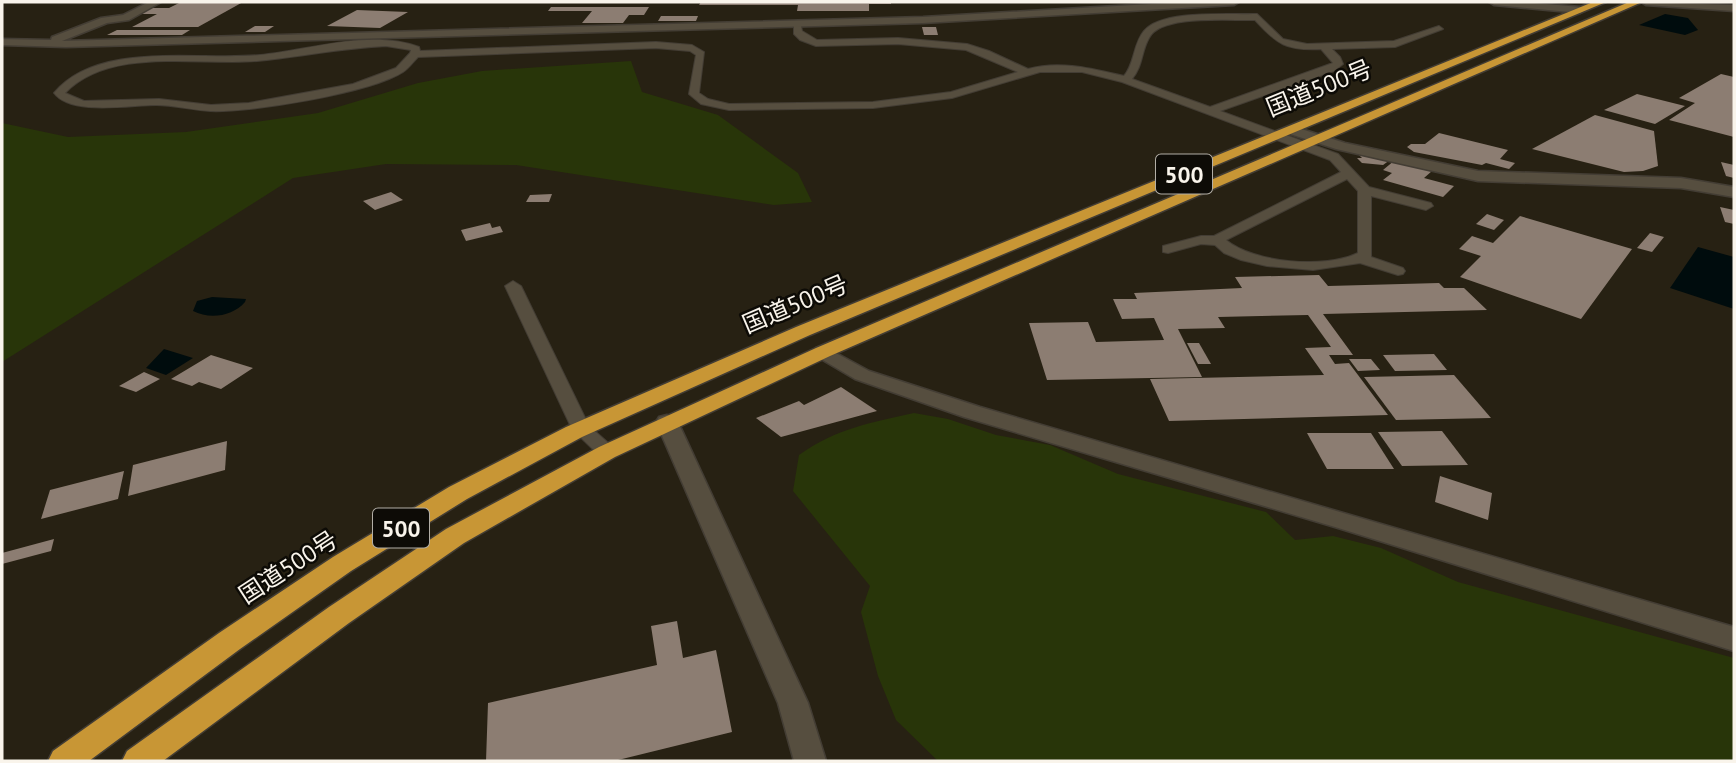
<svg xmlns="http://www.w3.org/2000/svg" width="1736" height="763" font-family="'PT Sans','Noto Sans JP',sans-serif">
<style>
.green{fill:#283509}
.water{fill:#000c0d}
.building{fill:#8c7d72}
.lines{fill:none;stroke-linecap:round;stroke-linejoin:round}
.lane-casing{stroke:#433d34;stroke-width:2}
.street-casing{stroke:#433d34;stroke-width:3}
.highway-casing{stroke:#433d34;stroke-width:3}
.lane{fill:#564e3f;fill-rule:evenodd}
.street{fill:#564e3f;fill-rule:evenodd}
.highway{fill:#c89635;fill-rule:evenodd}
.labels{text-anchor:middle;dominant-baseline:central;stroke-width:5;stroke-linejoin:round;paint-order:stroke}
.shield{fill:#0d0b06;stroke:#b2aea6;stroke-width:2}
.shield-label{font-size:23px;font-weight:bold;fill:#f9f4eb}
.street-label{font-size:24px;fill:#f9f4eb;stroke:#0d0b06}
</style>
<rect width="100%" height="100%" fill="#272113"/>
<!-- green -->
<g class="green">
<polygon points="631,61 642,92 718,115 798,173 812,202 774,205 516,165 386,164 293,178 2,362 2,123 68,137 186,132 318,113 418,83 482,71"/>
<path d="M914,413L948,419L996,435L1050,445L1118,474L1266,512L1295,540L1333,536L1381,548L1458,582L1734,658V761H938L896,720L878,676L861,612L870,586L793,491L799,455C837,428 870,423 914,413Z"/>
</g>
<!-- water -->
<g class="water">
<polygon points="1665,14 1688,18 1698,30 1685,35 1639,25"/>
<polygon points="1698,247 1734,257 1734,309 1670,288"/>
<path d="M212,297L246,299L245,302C233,316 210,320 193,311L197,301Z"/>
<polygon points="164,349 193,358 166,375 146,368"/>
</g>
<!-- building -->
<g class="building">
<polygon points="181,2 243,2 198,27 132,27 157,14 137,14 150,8 169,8"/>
<polygon points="701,2 891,2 891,4 869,4 869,11 797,11 798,5 699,5"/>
<polygon points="551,7 649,7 644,15 629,15 623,23 582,23 592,11 548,11"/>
<polygon points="357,10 408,12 380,28 327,26"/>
<polygon points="661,16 698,16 696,21 658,21"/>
<polygon points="255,26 274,26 265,32 245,32"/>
<polygon points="922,27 936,27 938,35 924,35"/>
<polygon points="117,30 190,30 182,35 107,35"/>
<polygon points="1721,74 1734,77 1734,137 1669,120 1695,103 1679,98"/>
<polygon points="1637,94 1685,106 1655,124 1604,110"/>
<polygon points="1595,115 1654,131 1658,166 1643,171 1624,172 1532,149"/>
<polygon points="1439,133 1508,150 1500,159 1515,163 1509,169 1486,163 1482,165 1414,152 1407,147 1411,144 1425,144"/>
<polygon points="1354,150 1390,160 1383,165 1362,163 1357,158 1362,158"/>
<polygon points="1395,160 1432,171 1424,178 1454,186 1443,197 1383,180 1392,173 1383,170"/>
<polygon points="1721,162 1734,165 1734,178 1726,176"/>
<polygon points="391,192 403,200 375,210 363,201"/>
<polygon points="552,194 549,202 526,202 530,195"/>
<polygon points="1720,207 1734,210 1734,224 1725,222"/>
<polygon points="1487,214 1504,220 1494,230 1476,224"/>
<polygon points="1520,216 1632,249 1581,319 1460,277 1481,256 1459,249 1472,236 1493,243"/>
<polygon points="490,223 492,228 500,226 503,232 466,241 461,230"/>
<polygon points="1650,233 1664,237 1652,252 1637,248"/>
<polygon points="1319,275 1328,286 1439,283 1444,288 1464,288 1487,310 1323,314 1353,355 1329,355 1335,364 1349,363 1388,415 1169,421 1150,379 1324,375 1305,348 1331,347 1308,315 1218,317 1225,328 1178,329 1202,377 1047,380 1029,323 1088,322 1096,342 1164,340 1154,318 1122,319 1113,299 1137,299 1134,293 1242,288 1235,277"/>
<polygon points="1187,343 1199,343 1211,364 1198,364"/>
<polygon points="1434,354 1447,370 1395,371 1383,355"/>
<polygon points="211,355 253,368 221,389 199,382 192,386 171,379"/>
<polygon points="1349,359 1371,359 1380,370 1358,371"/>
<polygon points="144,372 160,379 136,392 119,386"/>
<polygon points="1454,375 1491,418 1396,420 1364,377"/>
<polygon points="841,387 877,411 781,437 756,418 799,401 804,405"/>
<polygon points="1442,431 1468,465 1402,466 1378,432"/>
<polygon points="1307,433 1371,433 1394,469 1327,469"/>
<polygon points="227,441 225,470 128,496 133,465"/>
<polygon points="124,471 118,499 41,519 50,490"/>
<polygon points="1440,476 1492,493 1488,520 1435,502"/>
<polygon points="54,539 51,551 2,564 2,553"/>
<polygon points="677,621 683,658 716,650 732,732 614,761 486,761 488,703 657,665 651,626"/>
</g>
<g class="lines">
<!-- lane casing -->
<g class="lane-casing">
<g id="lane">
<path d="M1257,14L1283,39L1307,44L1394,41L1439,26L1443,29L1395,47L1332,49L1340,57L1343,64L1334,71L1220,111L1338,154L1369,187L1431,203L1433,206L1426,210L1371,196V257L1403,268L1405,271L1403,274L1398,275L1360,263L1313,270L1267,266L1241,260L1224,253L1215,245L1201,244L1168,253L1163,252V246L1201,236H1214L1341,172L1330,160L1122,82L1082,72H1040L952,98L873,108L729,110L701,104L689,94L696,55L690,51L656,48L418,57C413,62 408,69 403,72C371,93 248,113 210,111C192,110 174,105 156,105C130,105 71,116 54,93C98,40 200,61 260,55C311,50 369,29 419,47L420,51L656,42L692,45L704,52L699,93L708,99L729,104L873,102L951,92L1018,72L966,50L898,44L816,46L800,40L794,34V21H800L802,31L817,40L898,38L967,44L989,51L1028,69C1060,60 1093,69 1124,76C1135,63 1133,44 1144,31C1162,9 1229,15 1257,14ZM1255,20C1277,44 1286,51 1321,49L1333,63L1210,107L1132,79C1143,66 1141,52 1149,38C1161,14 1230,21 1255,20ZM386,46L411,50L410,53L396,68L353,84L249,103L211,105L159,99L84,101L65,93C110,46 199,66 257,61C300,57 342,48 386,46ZM1347,179L1358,191V253C1325,269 1254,263 1226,240Z"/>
<polygon points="513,281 521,286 589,426 614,448 617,452 614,456 600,456 572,429 505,286"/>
</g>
</g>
<!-- street casing -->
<g class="street-casing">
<g id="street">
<polygon points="149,2 161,2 129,20 107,23 62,41 923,17 1186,2 1239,2 1234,5 923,23 66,47 2,45 2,39 51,40 52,37 101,18 123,15"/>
<polygon points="1489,2 1524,2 1580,7 1585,10 1580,13 1494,5"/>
<polygon points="1641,2 1734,5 1734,11 1646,5"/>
<polygon points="1292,126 1345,143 1478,171 1681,178 1734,187 1734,197 1681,188 1478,181 1336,149 1287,133 1285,130"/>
<polygon points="823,346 869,371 980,407 1734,627 1734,651 1335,527 964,417 855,379 816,356 813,352 816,348"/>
<polygon points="667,415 675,417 678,422 808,703 826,761 794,761 778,703 656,422 659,417"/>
</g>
</g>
<!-- highway casing -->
<g class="highway-casing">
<g id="highway">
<polygon points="1593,2 1606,2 810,335 582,437 467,499 351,571 240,649 89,761 48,761 53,751 219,633 333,557 449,487 566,427 796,327"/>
<polygon points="1629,2 1642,2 830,356 615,457 464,543 349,623 163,761 122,761 127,751 329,607 446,529 599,447 816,348"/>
</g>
</g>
<!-- lane -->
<use href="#lane" class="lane"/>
<!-- street -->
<use href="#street" class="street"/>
<!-- highway -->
<use href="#highway" class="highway"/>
</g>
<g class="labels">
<!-- shield labels -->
<g class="shield">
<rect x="1156" y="154.5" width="56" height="39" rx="5"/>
<rect x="373" y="508.5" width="56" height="39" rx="5"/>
</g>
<g class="shield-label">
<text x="1184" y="174">500</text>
<text x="401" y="528">500</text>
</g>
<!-- street labels -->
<g class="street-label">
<text transform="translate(1319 88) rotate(-22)">国道500号</text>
<text transform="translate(795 304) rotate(-23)">国道500号</text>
<text transform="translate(288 567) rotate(-33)">国道500号</text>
</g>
</g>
<!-- border -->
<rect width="1736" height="763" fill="none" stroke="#f9f4eb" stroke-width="7"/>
</svg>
